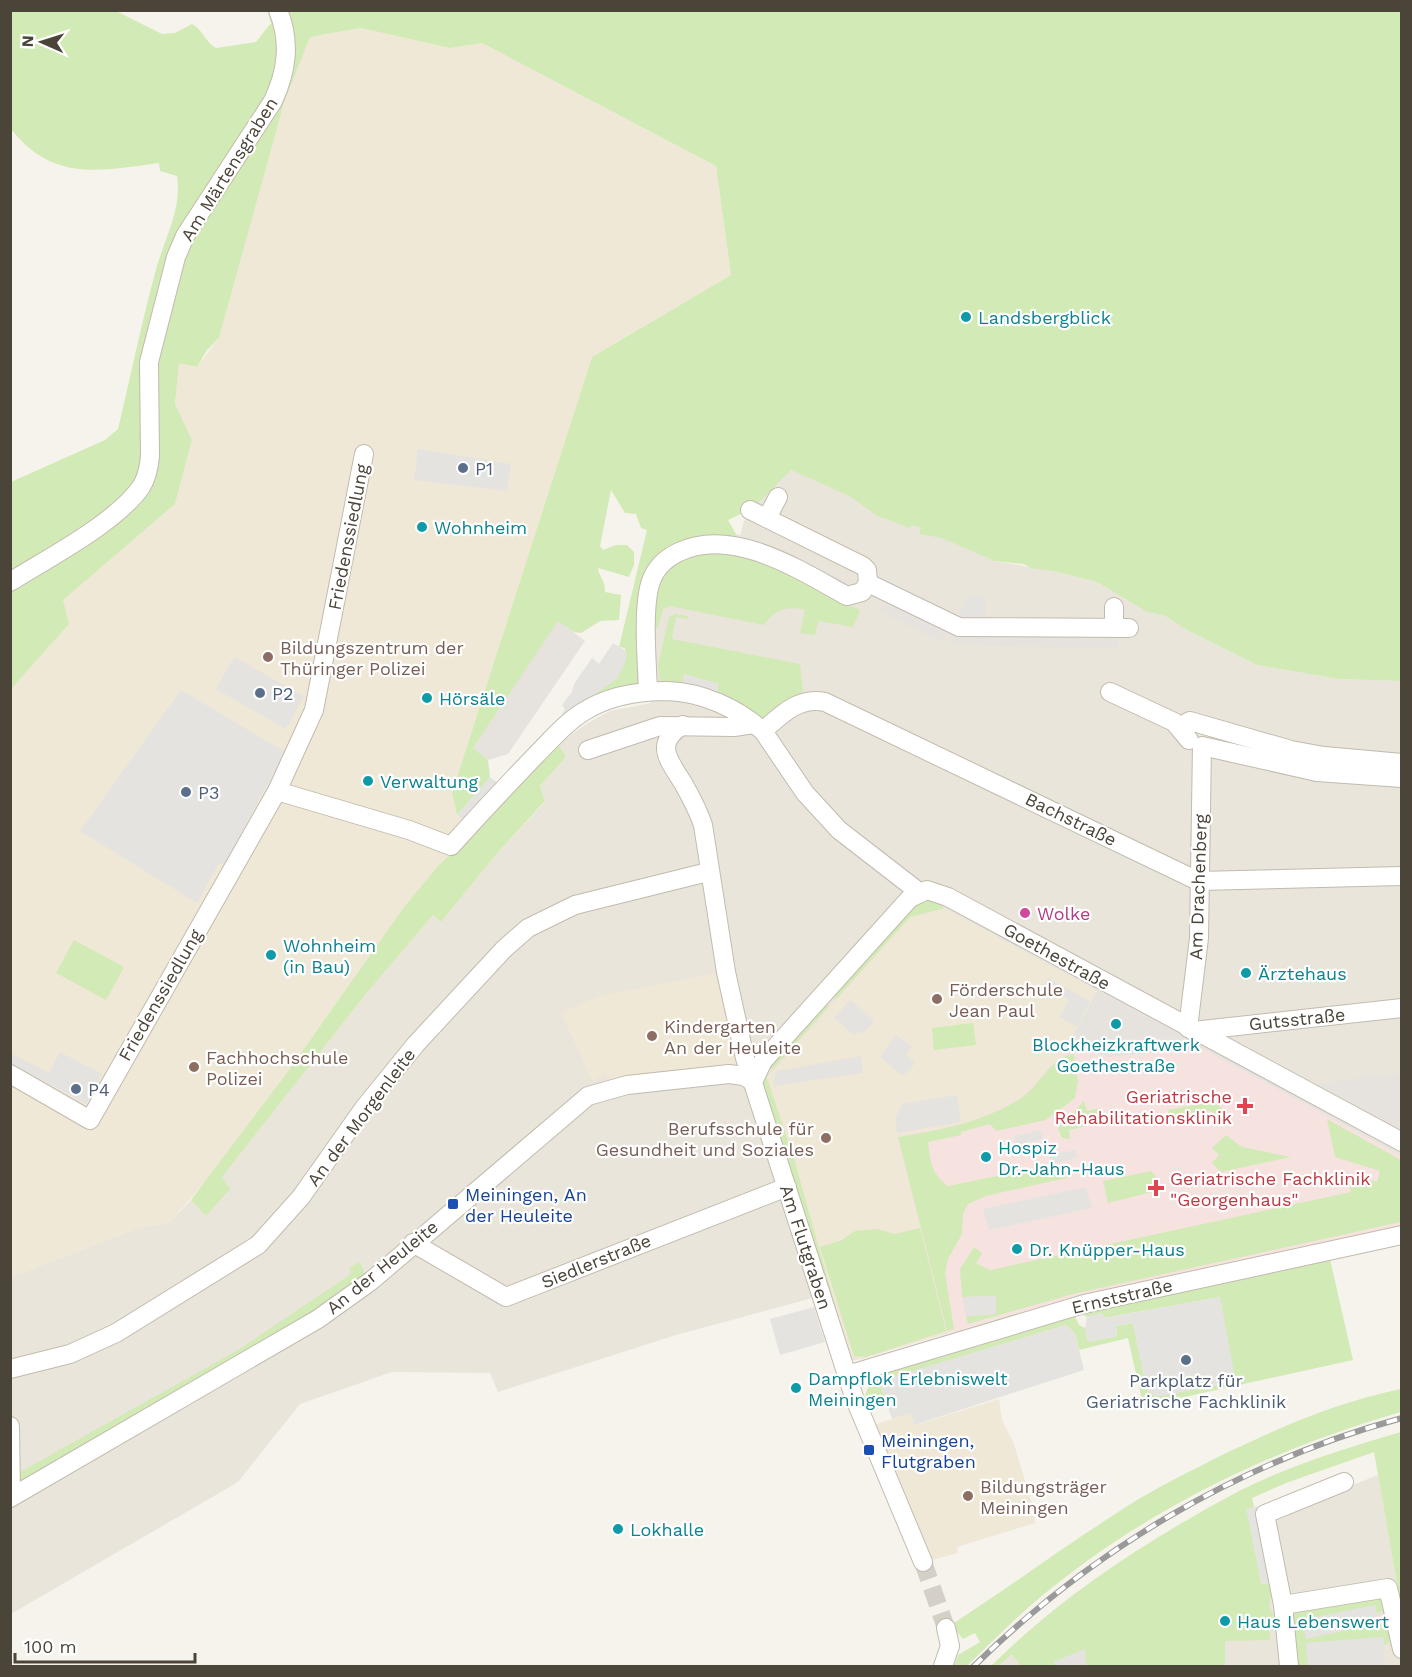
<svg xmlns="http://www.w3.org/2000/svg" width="1412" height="1677" font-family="'Work Sans',sans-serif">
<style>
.residential{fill:#eae5da}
.industrial{fill:#e6e2dd}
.education{fill:#efe8d6}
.medical{fill:#f6e3e0}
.green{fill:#d2eab5}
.parking{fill:#e5e3e0}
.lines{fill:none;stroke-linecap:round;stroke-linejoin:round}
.minor-tunnel{stroke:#d4d0c8;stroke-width:18;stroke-dasharray:18 9;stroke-linecap:butt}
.minor-casing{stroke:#c2bbae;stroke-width:20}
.minor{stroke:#fff;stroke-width:18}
.rail-casing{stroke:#9a9a9a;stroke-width:6}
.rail{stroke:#fff;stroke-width:4;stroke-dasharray:11;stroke-linecap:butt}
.culture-dot{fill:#0f9aa8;stroke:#fff;stroke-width:2}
.service-dot{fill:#5c6f8a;stroke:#fff;stroke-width:2}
.education-dot{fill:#8d6e63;stroke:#fff;stroke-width:2}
.hotel-dot{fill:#d1479c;stroke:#fff;stroke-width:2}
.health-dot{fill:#e0444e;stroke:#fff;stroke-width:2}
.transit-dot{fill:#1a4fb4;stroke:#fff;stroke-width:2}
.labels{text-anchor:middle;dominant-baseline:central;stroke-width:4.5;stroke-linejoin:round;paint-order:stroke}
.street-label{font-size:18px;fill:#4b4439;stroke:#fff}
.culture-label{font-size:18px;fill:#0d838f;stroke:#fff;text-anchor:start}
.service-label{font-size:18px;fill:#4e5e75;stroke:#fff;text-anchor:start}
.education-label{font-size:18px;fill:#785e54;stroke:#fff;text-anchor:start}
.hotel-label{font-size:18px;fill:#b23c85;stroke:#fff;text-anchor:start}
.health-label{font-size:18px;fill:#be3a42;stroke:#fff;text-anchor:end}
.transit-label{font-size:18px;fill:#164399;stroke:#fff;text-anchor:start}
</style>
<rect width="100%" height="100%" fill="#f6f3ec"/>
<!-- residential -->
<g class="residential">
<polygon points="791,470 994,561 1053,571 1097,582 1147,612 1165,616 1185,629 1257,665 1340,679 1401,681 1401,1222 1073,1294 862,1359 848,1361 831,1293 676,1335 498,1392 490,1373 392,1372 300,1404 238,1482 11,1614 11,1277 135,1229 170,1222 191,1200 198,1207 365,995 433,915 441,922 499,851 545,802 540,786 566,757 558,744 586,724 610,711 651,703 656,595 735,555 748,506"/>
<polygon points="1378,1475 1401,1607 1401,1666 992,1666 1027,1633 1086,1586 1135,1552 1183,1525 1272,1517"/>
</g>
<!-- industrial -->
<g class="industrial">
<polygon points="886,598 948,629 942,642 880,611"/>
<polygon points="558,620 585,641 508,754 488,760 473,748"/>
<polygon points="954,631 1118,633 1118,648 952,645"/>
<polygon points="1097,991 1185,1037 1201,1048 1109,1057 1093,1052 1063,1054"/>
<polygon points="1401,1073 1401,1131 1391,1130 1311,1085"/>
</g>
<!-- education -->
<g class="education">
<polygon points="361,28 450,48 482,43 716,166 731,275 592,357 452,793 457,815 475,831 438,866 404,907 289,1070 205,1182 170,1222 135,1229 11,1277 11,689 69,624 62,600 175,504 192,440 175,404 179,362 197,367 219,338 284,103 310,37"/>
<polygon points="945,908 1097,991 1063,1054 1020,1098 968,1123 897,1136 947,1334 858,1359 849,1354 767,1078 910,917"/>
<polygon points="718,973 738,1064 736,1066 610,1081 605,1073 593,1082 561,1013 600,996"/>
<polygon points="999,1399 1002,1420 1014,1444 1035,1514 1035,1523 957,1547 958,1553 932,1560 876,1424 911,1413 915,1425"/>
</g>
<!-- medical -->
<polygon class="medical" points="1201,1048 1401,1156 1401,1226 1073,1297 947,1334 897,1136 968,1123 1019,1098 1063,1054 1093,1052 1109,1057"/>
<!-- green -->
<g class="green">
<path d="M267,10L1401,11V681L1339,679L1257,665L1185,629L1165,616L1147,612L1097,582L1053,571L1031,568L1024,564L994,561L942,538L919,534L921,528L912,525L909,528L876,515L851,497L791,470L760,501L748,506L745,512L728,520L736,534L734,542L662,556L639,683L634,686L593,696V694C615,682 623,674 625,648L619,647L647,530L641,528L636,514L625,513L611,490L600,546L603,550L616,545H627L634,552V565L629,577L598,568C599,577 606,582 605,592L621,595L619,620L600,621L581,633L574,632L558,621L473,748L488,760L490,777L457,815L452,793L592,357L731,275L716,166L482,43L450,48L361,28L310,37L284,103L219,338L207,350L197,367L179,363L175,404L192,440L175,504L63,600L69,624L11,689V482L105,440L118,429C131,375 142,320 157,266C166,235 182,209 177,176L160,171L159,163C99,171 53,182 11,129V11H116L162,34L175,33L192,24C204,31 205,42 216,48L256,42L271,23Z"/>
<path d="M713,552L742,557L767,565L808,584L834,600L858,609L860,612L853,627L818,621L815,635L800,633L805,610C787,605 774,610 764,625L669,606L663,609L658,628H655C657,579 660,560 713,552Z"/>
<polygon points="676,614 688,616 688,619 676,617 672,639 800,664 803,691 764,717 757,717 716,695 719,684 684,674 682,686 660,683 658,665 669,617"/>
<polygon points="557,742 566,757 540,786 545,801 499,851 441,922 433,915 365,995 222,1177 230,1189 206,1216 191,1200 289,1070 404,907 438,866 475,831"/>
<polygon points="930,898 943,903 941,906 945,908 910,917 836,999 830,993 910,907"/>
<polygon points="74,940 124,967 106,1000 56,973"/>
<polygon points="824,1001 829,1006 772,1070 766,1065"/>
<polygon points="973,1023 976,1045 934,1050 932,1028"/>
<path d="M1074,1054L1078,1081L1075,1098L1046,1120L996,1131L990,1124L961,1132V1135L928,1142C930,1161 932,1175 948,1186L1031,1169L1075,1176L986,1196L968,1204L963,1214L962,1234L948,1259L945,1273L954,1329L947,1331L898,1137C944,1129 977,1124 1018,1100C1039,1088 1050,1057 1074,1054Z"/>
<polygon points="759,1077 767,1078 794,1159 849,1354"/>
<polygon points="1084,1101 1087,1111 1100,1108 1103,1122 1069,1130 1070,1139 1062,1138 1058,1129 1060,1126"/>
<polygon points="1214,1101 1232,1119 1226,1126 1210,1111 1169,1118 1168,1110"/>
<polygon points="1327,1119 1401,1160 1401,1222 1073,1294 968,1324 966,1316 996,1314 995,1296 962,1297 960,1269 974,1247 982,1253 976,1263 990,1270 1351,1192 1347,1173 1377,1182 1380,1171 1335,1157"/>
<polygon points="1226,1135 1242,1147 1291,1157 1221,1172 1212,1163 1219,1155 1212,1148"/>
<polygon points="1151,1171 1160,1182 1156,1191 1108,1203 1103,1181"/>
<polygon points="920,1228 946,1331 866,1357 854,1356 820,1247 842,1240 855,1231 877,1229 895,1234"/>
<polygon points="1330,1259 1353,1360 1148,1405 1142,1400 1128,1338 1079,1350 1075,1334 1066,1325 880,1382 886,1402 866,1401 865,1395 873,1376 1075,1316 1079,1325 1085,1328 1088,1342 1117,1336 1116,1326 1133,1323 1147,1390 1220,1297 1104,1318 1102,1313 1087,1317 1081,1313"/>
<polygon points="360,1262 365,1275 360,1285 21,1483 17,1480 20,1472 238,1350 351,1274 349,1268"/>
<path d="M1401,1389V1412C1272,1449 1147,1509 1043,1595C1016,1617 992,1642 967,1666H954L958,1655L980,1642L975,1633L963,1639L951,1625C1011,1586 1069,1543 1129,1505C1159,1486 1191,1471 1222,1455C1283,1426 1334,1403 1401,1389Z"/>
<path d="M1401,1432V1607L1374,1452L1286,1483L1252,1498L1254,1507L1247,1510L1261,1584L1273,1583L1269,1607L1279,1626L1269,1627L1270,1640L1225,1641V1666H1021L1012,1654L998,1666H991C1062,1595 1151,1538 1239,1491C1290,1465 1347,1448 1401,1432Z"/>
<polygon points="1382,1596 1387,1610 1376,1613 1375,1605 1302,1620 1306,1638 1386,1623 1389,1623 1393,1641 1384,1645 1383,1637 1306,1643 1308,1666 1295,1666 1290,1617 1298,1609"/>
</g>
<!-- parking -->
<g class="parking">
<polygon points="418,449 511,464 507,491 414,480"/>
<polygon points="736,534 796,556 847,582 844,589 734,542"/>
<polygon points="975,596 986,598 986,622 964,619 959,614 967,598"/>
<polygon points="613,643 626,651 626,660 618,678 559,720 565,709 562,705 572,692 574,684 592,658 599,664"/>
<polygon points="234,657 304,696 286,729 216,689"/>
<polygon points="684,674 719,684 716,695 682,686"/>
<polygon points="181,690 285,752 224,865 219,863 197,903 80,831"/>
<polygon points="490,777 499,784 464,821 457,815"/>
<polygon points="945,904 1186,1034 1185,1037 943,907"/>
<polygon points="1048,978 1090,1001 1077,1027 1060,1017 1069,1000 1043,986"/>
<polygon points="850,1000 874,1021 863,1034 859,1031 854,1035 834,1018"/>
<polygon points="896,1035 912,1046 906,1055 915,1063 903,1076 880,1057"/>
<polygon points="1208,1047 1393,1146 1391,1149 1206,1050"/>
<polygon points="60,1052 102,1074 86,1104 11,1063 12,1054 49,1073"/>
<polygon points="861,1056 863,1073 773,1086 776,1071"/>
<polygon points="957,1095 961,1122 897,1133 895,1118 902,1104"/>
<polygon points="1041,1130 1043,1139 1015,1145 1014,1136"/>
<polygon points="1076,1150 1077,1158 1052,1164 1050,1155"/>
<polygon points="1086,1187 1092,1208 989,1230 983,1209"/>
<polygon points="996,1296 996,1314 966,1316 962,1297"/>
<polygon points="1220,1297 1235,1377 1225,1384 1156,1397 1147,1390 1133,1323 1116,1326 1117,1336 1088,1342 1085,1328 1087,1317 1102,1313 1105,1318"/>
<polygon points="814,1307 825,1342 780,1355 770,1319"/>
<polygon points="1066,1325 1075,1334 1084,1370 914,1425 911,1413 892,1419 879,1381"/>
<polygon points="1257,1506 1273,1583 1262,1584 1246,1509"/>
<polygon points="1375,1605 1378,1623 1306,1639 1302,1620"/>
<polygon points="1383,1637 1385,1665 1308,1666 1306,1643"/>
<polygon points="1085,1649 1086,1666 1055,1666 1053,1662"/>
</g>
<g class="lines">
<!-- minor-tunnel -->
<polyline class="minor-tunnel" points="923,1562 946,1628"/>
<!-- minor casing -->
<g class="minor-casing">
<g id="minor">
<polyline points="750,510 863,566 867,570 868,583"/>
<polyline points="767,518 778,497"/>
<path d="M10,582C48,558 116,523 141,487C147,478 149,467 150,456L149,362L176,257L185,236L273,101C287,71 291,42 278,10"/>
<polyline points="1114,628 1114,607"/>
<path d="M648,691C647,662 642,607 651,581C656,567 666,558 679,552C733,526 801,571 847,596L862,592L868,583L959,627L1129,628"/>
<polyline points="1110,692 1174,722 1189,740"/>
<path d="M683,725C653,744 669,760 683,783C691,797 698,810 703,825L726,972L745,1058L854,1397L923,1562"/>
<path d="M763,731C781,715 799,696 825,702L1198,881L1402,876"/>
<polyline points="1185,734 1186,723 1190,721 1291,750 1324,756 1402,763"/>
<polyline points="588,750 660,726 734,727 754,724"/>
<path d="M277,791L409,830L451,846C479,815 507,785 536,755C551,740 565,723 583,712C608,696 638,691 667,691C702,692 737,708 763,731L805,793L839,830L919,892"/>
<polyline points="1188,1028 1199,938 1202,746 1317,772 1402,778"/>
<polyline points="1193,1031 1402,1008"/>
<polyline points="10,1074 90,1120 277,791 314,710 364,454"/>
<polyline points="753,1082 763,1061 910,898 927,890 948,897 1402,1142"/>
<polyline points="413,1243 506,1297 787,1187"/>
<polyline points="10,1369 70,1354 116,1333 258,1245 301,1197 364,1108 416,1044 504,949 528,928 575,905 708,872"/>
<polyline points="847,1375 1084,1304 1402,1235"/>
<polyline points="10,1426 11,1497"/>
<polyline points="10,1498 318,1319 371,1281 588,1096 627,1085 729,1074 744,1076 753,1082"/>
<polyline points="1283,1605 1388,1588 1402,1649"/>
<polyline points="943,1666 950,1646 946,1628"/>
<polyline points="1289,1666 1283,1605 1265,1514 1344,1482"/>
</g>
</g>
<!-- minor -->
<use href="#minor" class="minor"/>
<!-- rail casing -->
<g class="rail-casing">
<path id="rail" d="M974,1666C1093,1549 1240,1462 1402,1418"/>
</g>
<!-- rail -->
<use href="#rail" class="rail"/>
</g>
<!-- markers -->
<g class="culture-dot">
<circle cx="966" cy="317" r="6"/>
<circle cx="422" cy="527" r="6"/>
<circle cx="427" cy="698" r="6"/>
<circle cx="368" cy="781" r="6"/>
<circle cx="271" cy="955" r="6"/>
<circle cx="1246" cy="973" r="6"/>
<circle cx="1116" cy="1024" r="6"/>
<circle cx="986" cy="1157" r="6"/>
<circle cx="1017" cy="1249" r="6"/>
<circle cx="796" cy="1388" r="6"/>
<circle cx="618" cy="1529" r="6"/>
<circle cx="1225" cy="1621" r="6"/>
</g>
<g class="service-dot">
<circle cx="463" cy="468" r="6"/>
<circle cx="260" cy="693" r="6"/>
<circle cx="186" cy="792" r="6"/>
<circle cx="76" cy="1089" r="6"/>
<circle cx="1186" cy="1360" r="6"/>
</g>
<g class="education-dot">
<circle cx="268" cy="657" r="6"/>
<circle cx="937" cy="999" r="6"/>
<circle cx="652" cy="1036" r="6"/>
<circle cx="194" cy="1067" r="6"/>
<circle cx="826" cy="1138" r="6"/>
<circle cx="968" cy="1496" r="6"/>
</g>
<circle class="hotel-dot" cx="1025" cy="913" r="6"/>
<g class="health-dot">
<path d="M1242 1097h6v6h6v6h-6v6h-6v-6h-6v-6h6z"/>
<path d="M1153 1179h6v6h6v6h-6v6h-6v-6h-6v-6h6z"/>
</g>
<g class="transit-dot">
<rect x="447" y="1198" width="12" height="12" rx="3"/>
<rect x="863" y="1444" width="12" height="12" rx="3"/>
</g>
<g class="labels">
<!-- street labels -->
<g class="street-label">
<text transform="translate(229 169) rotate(-58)">Am Märtensgraben</text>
<text transform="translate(348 537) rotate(-79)">Friedenssiedlung</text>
<text transform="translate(1071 819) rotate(26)">Bachstraße</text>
<text transform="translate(1198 887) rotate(-88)">Am Drachenberg</text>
<text transform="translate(1057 956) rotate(29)">Goethestraße</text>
<text transform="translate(160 995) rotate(-60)">Friedenssiedlung</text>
<text transform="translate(1297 1019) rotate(-6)">Gutsstraße</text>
<text transform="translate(361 1117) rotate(-53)">An der Morgenleite</text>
<text transform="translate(806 1247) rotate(72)">Am Flutgraben</text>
<text transform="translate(596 1261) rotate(-22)">Siedlerstraße</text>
<text transform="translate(382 1267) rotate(-39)">An der Heuleite</text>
<text transform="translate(1122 1296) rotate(-13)">Ernststraße</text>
</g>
<!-- culture labels -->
<g class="culture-label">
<text x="978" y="317">Landsbergblick</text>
<text x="434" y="527">Wohnheim</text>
<text x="439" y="698">Hörsäle</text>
<text x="380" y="781">Verwaltung</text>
<text x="283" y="945">Wohnheim<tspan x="283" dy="21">(in Bau)</tspan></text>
<text x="1258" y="973">Ärztehaus</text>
<text x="1116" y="1044" text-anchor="middle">Blockheizkraftwerk<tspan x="1116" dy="21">Goethestraße</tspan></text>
<text x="998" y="1147">Hospiz<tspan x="998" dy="21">Dr.-Jahn-Haus</tspan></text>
<text x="1029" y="1249">Dr. Knüpper-Haus</text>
<text x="808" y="1378">Dampflok Erlebniswelt<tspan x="808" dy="21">Meiningen</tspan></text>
<text x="630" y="1529">Lokhalle</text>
<text x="1237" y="1621">Haus Lebenswert</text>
</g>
<!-- service labels -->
<g class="service-label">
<text x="475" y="468">P1</text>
<text x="272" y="693">P2</text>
<text x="198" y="792">P3</text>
<text x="88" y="1089">P4</text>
<text x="1186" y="1380" text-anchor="middle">Parkplatz für<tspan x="1186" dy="21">Geriatrische Fachklinik</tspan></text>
</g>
<!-- education labels -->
<g class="education-label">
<text x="280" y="647">Bildungszentrum der<tspan x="280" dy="21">Thüringer Polizei</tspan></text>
<text x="949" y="989">Förderschule<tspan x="949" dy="21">Jean Paul</tspan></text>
<text x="664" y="1026">Kindergarten<tspan x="664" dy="21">An der Heuleite</tspan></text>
<text x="206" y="1057">Fachhochschule<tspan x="206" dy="21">Polizei</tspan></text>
<text x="814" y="1128" text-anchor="end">Berufsschule für<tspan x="814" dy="21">Gesundheit und Soziales</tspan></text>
<text x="980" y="1486">Bildungsträger<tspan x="980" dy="21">Meiningen</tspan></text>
</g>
<!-- hotel labels -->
<g class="hotel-label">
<text x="1037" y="913">Wolke</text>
</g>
<!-- health labels -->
<g class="health-label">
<text x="1232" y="1096">Geriatrische<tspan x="1232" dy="21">Rehabilitationsklinik</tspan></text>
<text x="1170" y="1178" text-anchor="start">Geriatrische Fachklinik<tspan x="1170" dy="21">"Georgenhaus"</tspan></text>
</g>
<!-- transit labels -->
<g class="transit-label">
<text x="465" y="1194">Meiningen, An<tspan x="465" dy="21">der Heuleite</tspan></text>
<text x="881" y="1440">Meiningen,<tspan x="881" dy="21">Flutgraben</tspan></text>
</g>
</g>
<!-- border -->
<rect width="1412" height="1677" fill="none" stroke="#4b4439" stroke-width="24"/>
<!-- north arrow -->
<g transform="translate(42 42) rotate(273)" stroke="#ffffff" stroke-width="4.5" paint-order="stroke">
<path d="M0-4.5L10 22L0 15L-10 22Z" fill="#4b4439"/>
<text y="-9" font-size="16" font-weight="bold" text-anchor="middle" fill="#4b4439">N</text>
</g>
<!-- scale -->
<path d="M15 1653v9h180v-9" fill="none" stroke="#4b4439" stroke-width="3"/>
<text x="24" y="1653" font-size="18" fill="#4b4439" stroke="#ffffff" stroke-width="4.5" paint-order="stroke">100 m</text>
</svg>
